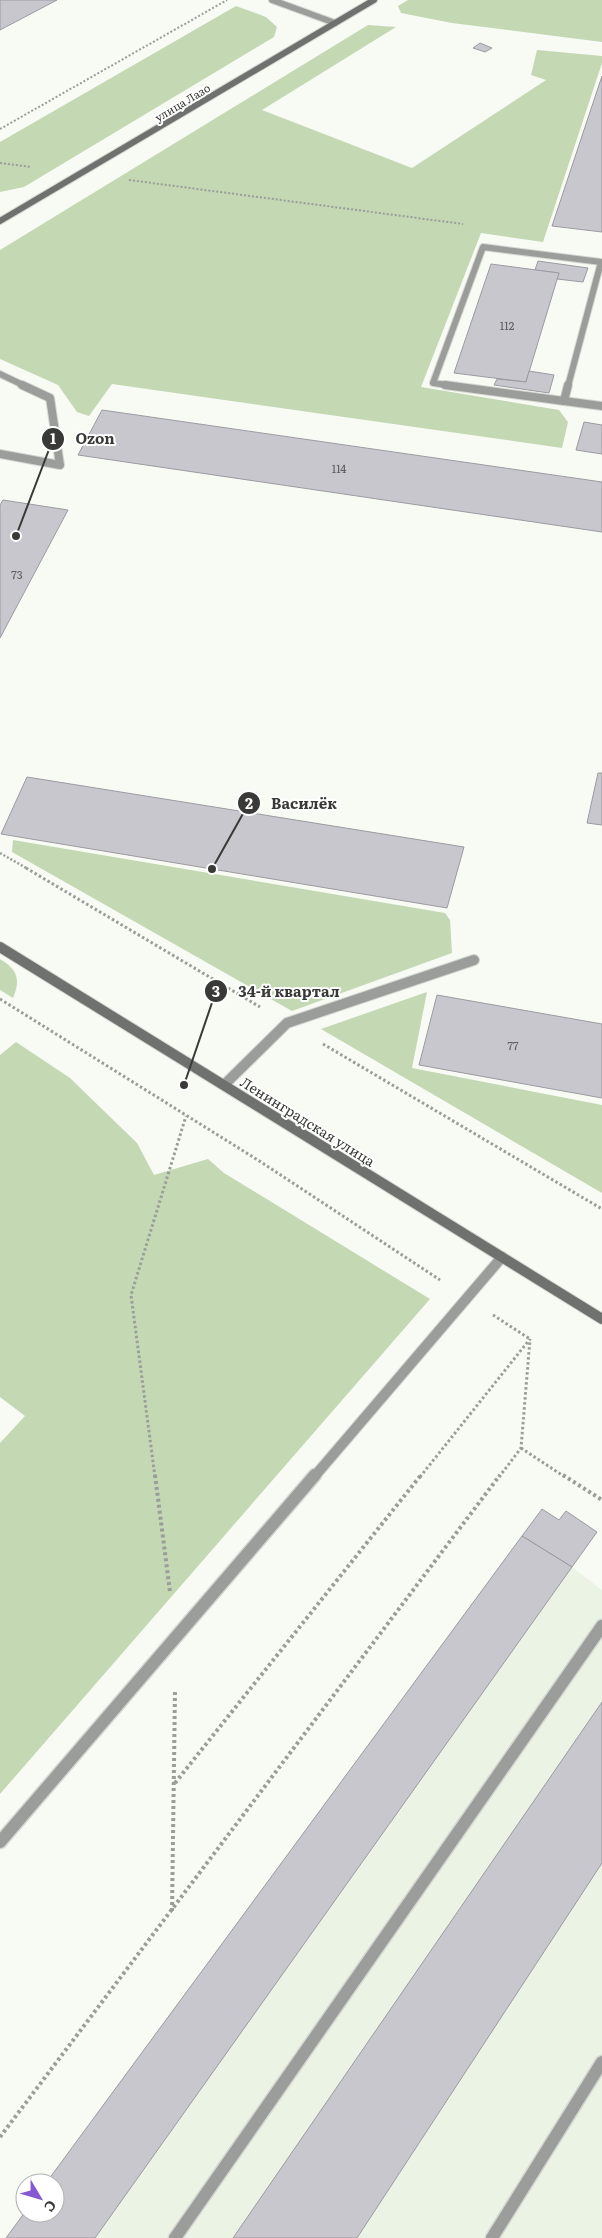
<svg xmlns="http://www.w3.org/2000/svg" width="602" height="2238" font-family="Literata,serif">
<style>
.built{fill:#ebf3e5}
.green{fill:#c4d8b4}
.building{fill:#c9c7ce;stroke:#9c9aa1}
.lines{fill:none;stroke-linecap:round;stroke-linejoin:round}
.lane-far3-casing{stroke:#d5d8d2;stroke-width:8}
.lane-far2-casing{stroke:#d5d8d2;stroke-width:10}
.lane-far1-casing{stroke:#d5d8d2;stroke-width:12}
.lane-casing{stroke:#d5d8d2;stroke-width:15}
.secondary-far1-casing{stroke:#d5d8d2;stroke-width:8}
.secondary-casing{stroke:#d5d8d2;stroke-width:12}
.path-far3{stroke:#9a9d98;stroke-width:2;stroke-dasharray:2 2;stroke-linecap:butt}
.path-far2{stroke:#9a9d98;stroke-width:2.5;stroke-dasharray:2 2;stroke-linecap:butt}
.path-far1{stroke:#9a9d98;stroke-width:3;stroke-dasharray:2.5 2.5;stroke-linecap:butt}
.path{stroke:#9a9d98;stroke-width:4;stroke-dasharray:3 3;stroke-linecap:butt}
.lane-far3{stroke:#9b9d9a;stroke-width:6}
.lane-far2{stroke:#9b9d9a;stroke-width:8}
.lane-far1{stroke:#9b9d9a;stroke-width:10}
.lane{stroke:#9b9d9a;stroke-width:12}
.secondary-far1{stroke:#6e716d;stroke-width:6}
.secondary{stroke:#6e716d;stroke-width:10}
.labels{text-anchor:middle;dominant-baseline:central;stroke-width:4;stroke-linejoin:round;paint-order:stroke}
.far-street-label{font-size:11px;fill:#393a37;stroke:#fff}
.number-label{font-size:11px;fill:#5d5d5d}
.street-label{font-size:14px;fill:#393a37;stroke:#fff}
.leader{fill:none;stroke:#393a37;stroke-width:2}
.callout-dot{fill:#393a37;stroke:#fff;stroke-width:2}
.mark-label{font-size:15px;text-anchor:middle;font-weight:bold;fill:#fff}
.callout-label{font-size:15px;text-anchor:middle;font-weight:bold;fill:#393a37;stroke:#fff;stroke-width:4;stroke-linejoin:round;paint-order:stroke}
</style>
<rect width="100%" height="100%" fill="#f7fbf4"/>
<!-- built -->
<polygon class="built" points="522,1536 572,1567 602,1590 602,2238 6,2238 25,2212 55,2213 55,2183 46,2183"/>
<!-- green -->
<g class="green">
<polygon points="408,0 602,0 602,42 452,23 401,13 398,6"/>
<polygon points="236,6 266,17 277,27 274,37 24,187 0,192 0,142"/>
<polygon points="368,25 396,27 262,110 412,168 546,80 531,75 537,50 602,56 602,63 543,242 481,233 421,387 559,410 568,422 562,448 112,384 89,416 77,412 58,385 0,359 0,250"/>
<polygon points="13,840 445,913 450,920 452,953 292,1011 12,852"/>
<path d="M0,959C17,969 21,979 13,998L0,990Z"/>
<polygon points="427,992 412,1068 602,1105 602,1193 321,1029"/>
<polygon points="16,1042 70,1078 137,1143 154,1175 208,1159 224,1173 430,1299 0,1794 0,1443 25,1416 0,1397 0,1055"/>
</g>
<!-- building -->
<g class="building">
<polygon points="0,0 57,0 0,30"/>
<polygon points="480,43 492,48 485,52 473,48"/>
<polygon points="602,76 602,232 552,226"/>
<polygon points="538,261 588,268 583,282 557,279 559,273 535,270"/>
<polygon points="491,264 559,273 526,382 454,373"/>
<polygon points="529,371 554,375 549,393 494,385 497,379 526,382"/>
<polygon points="102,410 602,482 602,532 78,455"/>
<polygon points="584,422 602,425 602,454 576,450"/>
<polygon points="3,500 68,510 0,638 0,505"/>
<polygon points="598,773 602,773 602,825 587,823"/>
<polygon points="27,777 464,847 447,908 1,834"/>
<polygon points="437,995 602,1024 602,1098 419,1065"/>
<polygon points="542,1509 559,1520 566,1511 597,1532 572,1567 522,1536"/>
<polygon points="522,1536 572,1567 95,2238 6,2238 25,2212 55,2213 55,2183 46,2183"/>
<polygon points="602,1702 602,1863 357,2238 233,2238"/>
</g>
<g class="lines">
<!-- lane-far3 casing -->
<g class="lane-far3-casing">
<g id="lane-far3">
<polyline points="272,0 335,23"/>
<polyline points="0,374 25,386"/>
<polyline points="454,386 433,383 483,247 601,262 568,386"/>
</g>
</g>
<!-- lane-far2 casing -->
<g class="lane-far2-casing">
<g id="lane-far2">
<polyline points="445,385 564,401"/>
<polyline points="564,401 602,406"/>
<polyline points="564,401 568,385"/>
<polyline points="0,454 60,465 50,398 22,385"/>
</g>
</g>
<!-- lane-far1 casing -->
<g class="lane-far1-casing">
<g id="lane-far1">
<polyline points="224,1085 287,1023 474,960"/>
<polyline points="314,1477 502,1257"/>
</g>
</g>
<!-- lane casing -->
<g class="lane-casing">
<g id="lane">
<polyline points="0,1842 315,1475"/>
<polyline points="175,2238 602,1626"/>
<polyline points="492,2238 602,2062"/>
</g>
</g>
<!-- secondary-far1 casing -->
<g class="secondary-far1-casing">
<polyline id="secondary-far1" points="0,221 374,0"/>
</g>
<!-- secondary casing -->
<g class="secondary-casing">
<polyline id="secondary" points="0,947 602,1319"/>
</g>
<!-- path-far3 -->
<g class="path-far3">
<polyline points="0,129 227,0"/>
<polyline points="0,163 31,167"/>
<polyline points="129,180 463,224"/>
</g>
<!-- path-far2 -->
<polyline class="path-far2" points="0,853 28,869"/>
<!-- path-far1 -->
<g class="path-far1">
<polyline points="26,868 260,1007"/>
<polyline points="0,999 261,1162 440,1280"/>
<polyline points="323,1044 602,1209"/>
<polyline points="493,1315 530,1339"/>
<polyline points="521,1448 565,1477"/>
<polyline points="155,1477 131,1295 186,1116"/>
<polyline points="420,1477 530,1339"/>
<polyline points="499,1477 521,1448 530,1339"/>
</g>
<!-- path -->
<g class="path">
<polyline points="155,1475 170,1592"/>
<polyline points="563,1475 602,1500"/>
<polyline points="175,1783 421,1475"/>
<polyline points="172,1911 175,1690"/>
<polyline points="0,2137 500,1475"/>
</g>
<!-- lane-far3 -->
<use href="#lane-far3" class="lane-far3"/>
<!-- lane-far2 -->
<use href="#lane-far2" class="lane-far2"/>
<!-- lane-far1 -->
<use href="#lane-far1" class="lane-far1"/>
<!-- lane -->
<use href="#lane" class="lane"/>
<!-- secondary-far1 -->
<use href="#secondary-far1" class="secondary-far1"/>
<!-- secondary -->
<use href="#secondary" class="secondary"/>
</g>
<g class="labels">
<!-- far-street labels -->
<g class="far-street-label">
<text transform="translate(182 102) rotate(-31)">улица Лазо</text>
</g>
<!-- number labels -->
<g class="number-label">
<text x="507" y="325">112</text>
<text x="339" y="468">114</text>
<text x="17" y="574">73</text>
<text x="513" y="1045">77</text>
</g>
<!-- street labels -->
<g class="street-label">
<text transform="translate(308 1121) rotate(32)">Ленинградская улица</text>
</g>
</g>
<!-- callouts -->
<path class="leader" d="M16 536L53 439M212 869L249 803M184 1085L216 991"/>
<g class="callout-dot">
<circle cx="16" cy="536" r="5"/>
<circle cx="212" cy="869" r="5"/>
<circle cx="184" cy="1085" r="5"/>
<circle cx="53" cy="439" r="12"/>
<circle cx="249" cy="803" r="12"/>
<circle cx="216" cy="991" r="12"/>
</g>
<g class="mark-label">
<text x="53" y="444">1</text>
<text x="249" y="809">2</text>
<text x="216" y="997">3</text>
</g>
<g class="callout-label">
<text x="95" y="444">Ozon</text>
<text x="304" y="809">Василёк</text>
<text x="289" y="997">34-й квартал</text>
</g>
<!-- north arrow -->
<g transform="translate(40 2198) rotate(128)"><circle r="24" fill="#ffffff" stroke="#b0b0af"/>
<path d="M0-4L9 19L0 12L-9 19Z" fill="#8659d2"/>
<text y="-8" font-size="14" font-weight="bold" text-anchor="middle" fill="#393a37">С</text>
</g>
</svg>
